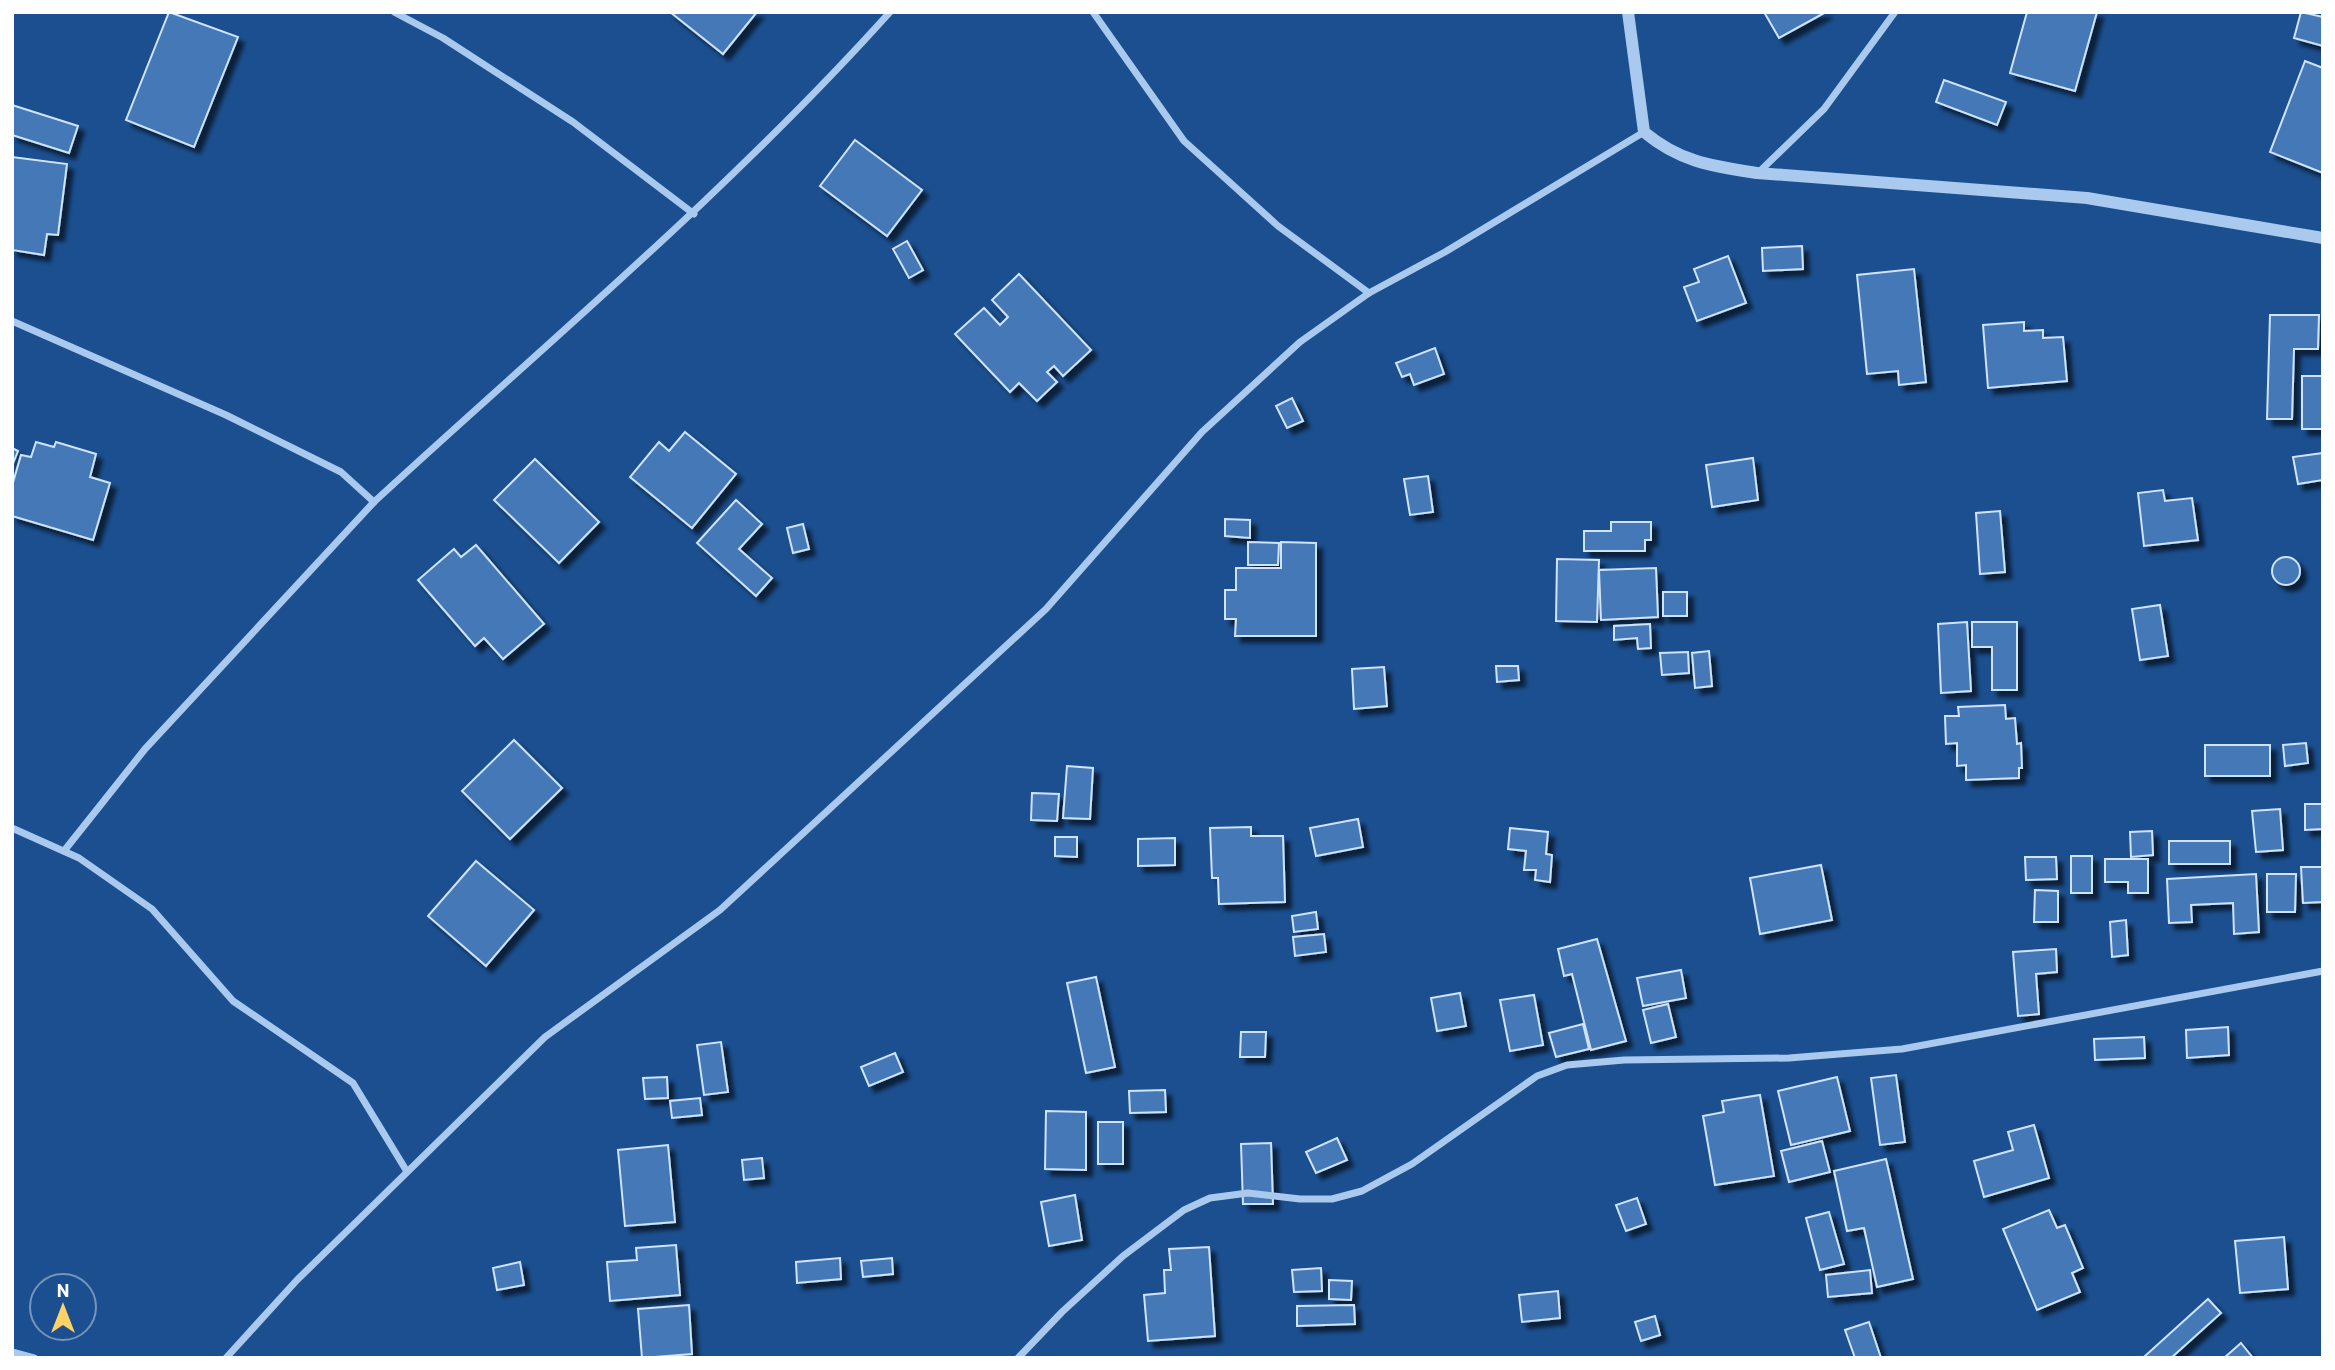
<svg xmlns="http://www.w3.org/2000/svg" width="2335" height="1370" font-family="Barlow,sans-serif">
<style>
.building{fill:#4478b7;stroke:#cfe3fa;stroke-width:2;filter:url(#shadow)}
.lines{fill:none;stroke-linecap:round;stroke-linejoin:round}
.minor{stroke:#a9c9ee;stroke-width:7}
.tertiary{stroke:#a9c9ee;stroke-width:12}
</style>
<defs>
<filter id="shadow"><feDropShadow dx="6" dy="6" stdDeviation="2" flood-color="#0009"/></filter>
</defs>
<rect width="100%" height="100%" fill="#1b4f8f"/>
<!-- building -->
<g class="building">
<polygon points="169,12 238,37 194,147 126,120"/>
<polygon points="670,12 757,12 723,54"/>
<polygon points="1764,12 1826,12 1779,38"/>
<polygon points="2027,12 2097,12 2075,91 2010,73"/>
<polygon points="2301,12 2323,17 2323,46 2294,38"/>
<polygon points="2305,61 2323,68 2323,173 2270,152"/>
<polygon points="1944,80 2006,102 1997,125 1936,102"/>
<polygon points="12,105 78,126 69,153 12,135"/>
<polygon points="855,140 922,190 887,236 820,186"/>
<polygon points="12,157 67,164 58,235 47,234 44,255 12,250"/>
<polygon points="907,241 923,270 909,278 893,249"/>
<polygon points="1802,246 1803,269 1763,271 1762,248"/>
<polygon points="1728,256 1746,303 1697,321 1684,287 1699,282 1694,269"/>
<polygon points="1914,269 1926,382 1899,385 1898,371 1867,374 1857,275"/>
<polygon points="1019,274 1091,350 1063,376 1054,366 1047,372 1057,382 1037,401 1019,383 1010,392 955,334 984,308 1000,325 1008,317 992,300"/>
<polygon points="2270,315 2319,315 2318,349 2294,349 2292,419 2267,419"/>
<polygon points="2024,322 2024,331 2043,330 2043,338 2063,337 2067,381 1988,388 1983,325"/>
<polygon points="1435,348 1444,374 1414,385 1410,374 1402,377 1396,363"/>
<rect x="2302" y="376" width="21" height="53"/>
<polygon points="1292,398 1303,421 1287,428 1276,406"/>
<polygon points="685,432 736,474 692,528 630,477 659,442 669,451"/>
<polygon points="36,442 54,447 56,442 96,454 90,477 110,483 93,540 12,516 12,486 21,455 31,457"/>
<polygon points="12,448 18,451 12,466"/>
<polygon points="2323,453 2323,480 2298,484 2293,457"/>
<polygon points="1753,458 1758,500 1712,507 1706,465"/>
<polygon points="535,459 599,522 559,563 494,500"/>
<polygon points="1428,476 1433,512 1410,515 1404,479"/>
<polygon points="2163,490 2165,501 2192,498 2198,540 2144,546 2138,493"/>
<polygon points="736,500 762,524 739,549 772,578 756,596 697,543"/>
<polygon points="2000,511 2005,572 1980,574 1976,513"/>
<polygon points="1225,519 1250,520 1250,538 1225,536"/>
<polygon points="1611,522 1651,522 1651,540 1645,540 1645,551 1584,551 1584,531 1611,531"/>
<polygon points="803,524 809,549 793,553 787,528"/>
<polygon points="1248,542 1279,543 1278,565 1248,565"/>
<polygon points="1281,542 1316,543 1316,636 1235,636 1236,619 1225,619 1225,590 1236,590 1236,568 1281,568"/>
<polygon points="476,545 544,624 503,659 484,638 475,646 418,580 454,549 461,557"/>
<circle cx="2286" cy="571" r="14"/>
<polygon points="1557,559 1599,560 1597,622 1556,621"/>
<polygon points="1656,568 1658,617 1601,620 1599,570"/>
<rect x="1663" y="592" width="24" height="24"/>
<polygon points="2160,605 2168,656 2140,660 2132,609"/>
<polygon points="1967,622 1971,691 1941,693 1938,624"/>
<polygon points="1972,622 2017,622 2017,690 1992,690 1992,647 1972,647"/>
<polygon points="1650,624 1651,648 1638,649 1637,638 1614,640 1614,626"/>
<polygon points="1709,651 1712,686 1695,688 1692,653"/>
<polygon points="1688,652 1689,673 1662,675 1660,653"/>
<polygon points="1496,666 1518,666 1519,680 1497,682"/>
<polygon points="1384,667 1387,706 1354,709 1352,669"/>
<polygon points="2005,705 2006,719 2015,718 2017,744 2021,743 2022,768 2019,768 2019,778 1966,780 1966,765 1957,766 1957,743 1946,744 1945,716 1959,716 1958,707"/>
<polygon points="514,740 562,788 510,839 462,791"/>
<polygon points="2306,743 2308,763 2285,766 2283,745"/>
<rect x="2205" y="745" width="65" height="31"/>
<polygon points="1067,766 1093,768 1090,819 1063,818"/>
<polygon points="1032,793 1059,794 1057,821 1031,820"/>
<polygon points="2305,804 2323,804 2323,829 2305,830"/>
<polygon points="2280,809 2283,850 2256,852 2252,811"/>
<polygon points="1358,819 1363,847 1316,856 1310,828"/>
<polygon points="1251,827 1251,836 1283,836 1285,902 1219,904 1218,878 1212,878 1210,828"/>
<polygon points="1510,828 1548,832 1546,854 1552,855 1550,882 1535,880 1536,870 1524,870 1526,851 1508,849"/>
<polygon points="2152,831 2153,855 2131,857 2130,832"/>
<polygon points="1055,837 1077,837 1077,857 1055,856"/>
<polygon points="1175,838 1175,865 1138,866 1138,839"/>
<rect x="2169" y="841" width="61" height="23"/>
<rect x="2071" y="856" width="21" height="37"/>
<polygon points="2025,857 2056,857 2057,879 2026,880"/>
<polygon points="2105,859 2148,859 2148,893 2128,893 2128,882 2105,882"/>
<polygon points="476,861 534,910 486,966 428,916"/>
<polygon points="1821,865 1832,920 1760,934 1750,878"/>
<polygon points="2301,867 2323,867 2323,902 2303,903"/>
<polygon points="2256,874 2259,932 2234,934 2233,903 2191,905 2192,922 2169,923 2167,879"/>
<polygon points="2267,874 2296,874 2295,912 2267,912"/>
<polygon points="2035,890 2058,891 2058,922 2034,922"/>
<polygon points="1316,912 1318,929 1294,932 1292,916"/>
<polygon points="2126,920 2128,955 2112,957 2110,922"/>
<polygon points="1324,934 1326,952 1295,956 1293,937"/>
<polygon points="1597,939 1626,1041 1591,1050 1572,974 1564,976 1558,949"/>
<polygon points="2056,949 2057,972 2036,974 2039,1014 2018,1016 2013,952"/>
<polygon points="1681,970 1686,998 1643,1006 1637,978"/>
<polygon points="1096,977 1115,1067 1086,1073 1067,983"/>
<polygon points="1460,993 1466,1026 1437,1031 1431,998"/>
<polygon points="1534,995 1543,1045 1510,1051 1500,1000"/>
<polygon points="1668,1004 1676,1037 1651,1043 1643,1010"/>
<polygon points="1583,1024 1589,1049 1556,1057 1549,1033"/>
<polygon points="2228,1027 2229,1055 2187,1058 2186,1030"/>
<polygon points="1241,1032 1266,1032 1265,1057 1240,1057"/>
<polygon points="2144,1037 2145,1058 2095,1060 2094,1039"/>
<polygon points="721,1042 728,1092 704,1095 697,1045"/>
<polygon points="895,1053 903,1072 869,1086 861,1067"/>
<polygon points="1896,1075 1905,1142 1880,1145 1871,1078"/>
<polygon points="667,1077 668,1098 645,1099 643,1078"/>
<polygon points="1837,1077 1850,1131 1791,1145 1778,1091"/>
<polygon points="1165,1090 1166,1112 1130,1113 1129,1091"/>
<polygon points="1760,1095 1774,1176 1715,1185 1703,1116 1724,1112 1722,1101"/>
<polygon points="700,1098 702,1115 672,1118 670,1101"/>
<polygon points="1046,1111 1086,1112 1086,1170 1045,1169"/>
<rect x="1098" y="1122" width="25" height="42"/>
<polygon points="2034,1125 2049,1178 1984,1197 1974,1161 2013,1150 2008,1132"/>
<polygon points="1337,1138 1347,1160 1316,1173 1306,1152"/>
<polygon points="1822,1141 1830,1172 1789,1182 1781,1151"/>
<polygon points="1271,1143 1273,1204 1243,1204 1241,1144"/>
<polygon points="668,1145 675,1222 625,1226 618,1150"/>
<polygon points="762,1158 764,1178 744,1180 742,1160"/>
<polygon points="1886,1159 1913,1279 1877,1287 1864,1228 1847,1231 1834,1171"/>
<polygon points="1075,1195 1082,1240 1049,1246 1041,1202"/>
<polygon points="1637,1198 1646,1224 1626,1231 1616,1205"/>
<polygon points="2049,1210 2057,1228 2065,1225 2083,1268 2072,1273 2080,1292 2037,1310 2003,1229"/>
<polygon points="1829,1212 1844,1264 1820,1270 1806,1218"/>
<polygon points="2284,1237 2288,1289 2240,1293 2235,1241"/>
<polygon points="676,1245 680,1295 610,1301 607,1262 637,1260 636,1248"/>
<polygon points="1209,1247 1215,1336 1148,1341 1144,1295 1165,1293 1164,1270 1171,1270 1169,1249"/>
<polygon points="840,1258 841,1279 797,1283 796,1262"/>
<polygon points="892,1258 893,1274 863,1277 861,1261"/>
<polygon points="520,1262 524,1285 497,1290 493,1268"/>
<polygon points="1321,1268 1322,1291 1294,1292 1292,1270"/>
<polygon points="1870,1270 1872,1293 1828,1297 1826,1275"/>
<polygon points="1329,1280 1352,1281 1351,1300 1329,1299"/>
<polygon points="1558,1291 1560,1318 1522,1322 1519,1295"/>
<polygon points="2208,1299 2221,1313 2171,1358 2147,1358 2145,1356"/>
<polygon points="689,1305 692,1354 642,1358 638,1309"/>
<polygon points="1354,1305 1355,1324 1297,1326 1297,1306"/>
<polygon points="1655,1316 1660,1335 1641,1341 1635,1322"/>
<polygon points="1869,1322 1881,1358 1855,1358 1845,1330"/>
<polygon points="2241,1343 2253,1358 2224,1358"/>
</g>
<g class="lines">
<!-- minor -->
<g class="minor">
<polyline points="394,12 443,38 573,122 694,214"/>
<polyline points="1093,12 1184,141 1278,226 1369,293"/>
<polyline points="1758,173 1824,109 1895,12"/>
<path d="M12,321L226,415L341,472L374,502C549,341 731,189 890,12"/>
<polyline points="12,828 79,858 152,909 233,1001 353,1083 406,1170"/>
<polyline points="64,851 145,749 374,502"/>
<polyline points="12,1352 34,1358"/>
<polyline points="226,1358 297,1280 545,1037 720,910 1046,609 1202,432 1300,342 1369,293 1445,252 1644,132"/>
<polyline points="1018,1358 1062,1312 1123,1256 1184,1210 1210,1198 1248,1193 1300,1199 1332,1199 1362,1191 1412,1164 1537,1076 1567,1065 1624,1060 1789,1058 1902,1049 2323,971"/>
</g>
<!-- tertiary -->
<path class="tertiary" d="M1628,12L1644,132C1680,162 1712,166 1757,173L2087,198L2323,238"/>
</g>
<!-- border -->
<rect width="2335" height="1370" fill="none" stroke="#ffffff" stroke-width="28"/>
<!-- north arrow -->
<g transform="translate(63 1307)"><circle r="33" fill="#1b4f8f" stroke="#7695bc" stroke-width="2"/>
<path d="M0-5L12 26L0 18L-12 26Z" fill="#ffd166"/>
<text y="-10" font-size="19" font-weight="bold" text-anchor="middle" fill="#ffffff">N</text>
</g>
</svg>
